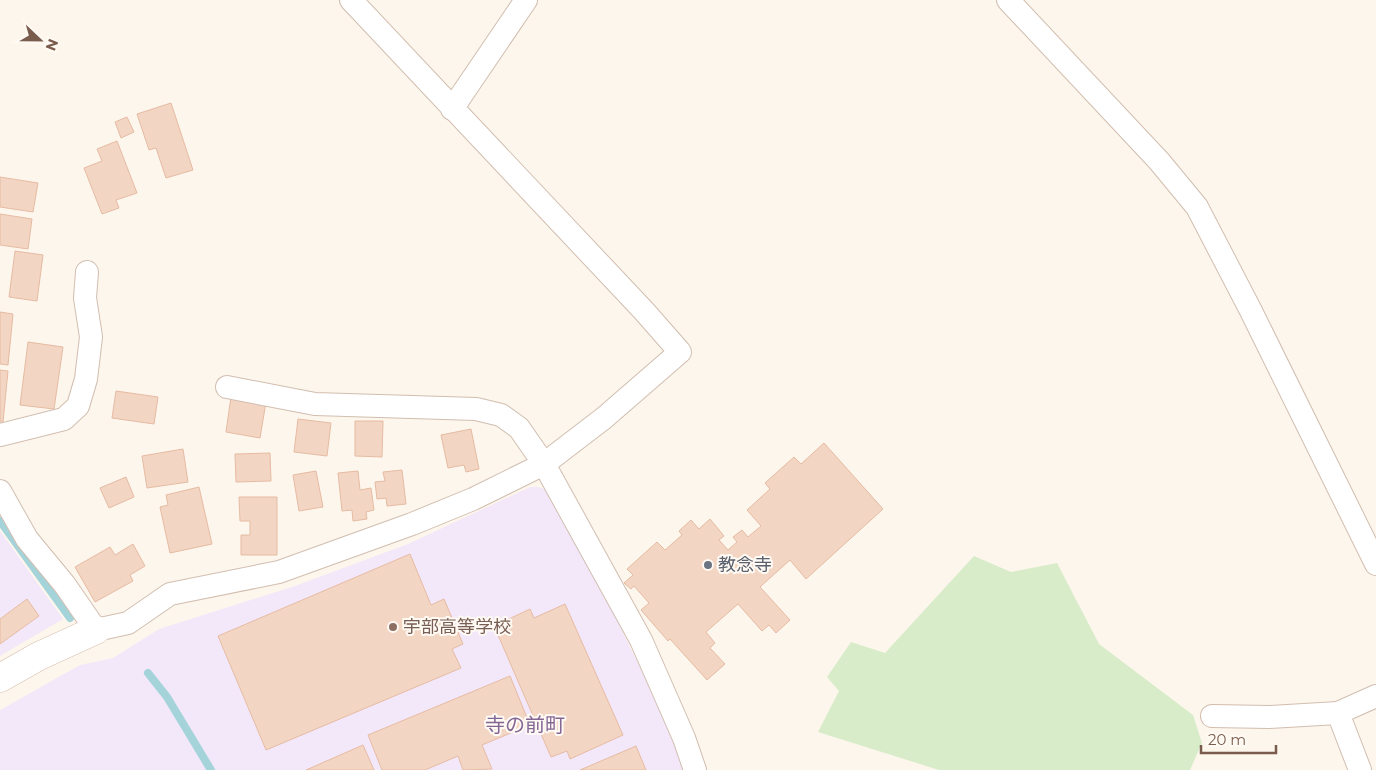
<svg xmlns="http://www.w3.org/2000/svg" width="1376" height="770" font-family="Montserrat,'Noto Sans JP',sans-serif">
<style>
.education{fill:#f3e8fa}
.green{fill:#d8ecc9}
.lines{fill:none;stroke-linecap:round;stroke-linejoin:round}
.stream{stroke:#a5d3da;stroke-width:8}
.building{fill:#f3d5c3;stroke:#e6bba3}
.street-casing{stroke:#d1beb0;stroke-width:24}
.secondary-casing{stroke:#d6c0b0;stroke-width:29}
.street{stroke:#fff;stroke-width:22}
.secondary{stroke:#fff;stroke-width:28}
.worship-dot{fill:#6b7280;stroke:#fffaf3;stroke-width:2}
.education-dot{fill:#8d6e63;stroke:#fffaf3;stroke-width:2}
.labels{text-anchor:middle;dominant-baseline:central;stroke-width:4;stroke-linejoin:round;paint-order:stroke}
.worship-label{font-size:18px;fill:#5b616d;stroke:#fffaf3;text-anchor:start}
.education-label{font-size:18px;fill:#785e54;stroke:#fffaf3;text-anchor:start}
.quarter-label{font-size:20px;fill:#846695;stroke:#fffaf3}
</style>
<rect width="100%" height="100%" fill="#fdf6ec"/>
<!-- education -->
<g class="education">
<polygon points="530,487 538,487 548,490 562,510 674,735 684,770 0,770 0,710 80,665 113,658 159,629 295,586 408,544"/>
<polygon points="0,531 63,619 0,656"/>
</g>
<!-- green -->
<polygon class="green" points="974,556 1011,572 1057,563 1099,644 1193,715 1202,743 1190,770 939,770 818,732 839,691 827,677 851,642 885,653"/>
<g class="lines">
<!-- stream -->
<g class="stream">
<polyline points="0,521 70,618"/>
<polyline points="148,673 167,697 211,770"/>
</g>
</g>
<!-- building -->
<g class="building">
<polygon points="171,103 193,170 166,178 156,148 149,150 137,114"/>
<polygon points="127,117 134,132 121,138 115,122"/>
<polygon points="117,141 137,193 116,200 119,208 102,214 84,168 102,161 97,149"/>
<polygon points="0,177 38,183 33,212 0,207"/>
<polygon points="0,214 32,219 28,249 0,245"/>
<polygon points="15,251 43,255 37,301 9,297"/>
<polygon points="0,312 13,314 8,365 0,364"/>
<polygon points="28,342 63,347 54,409 20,405"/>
<polygon points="0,370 8,371 3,422 0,422"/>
<polygon points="116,391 158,397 154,424 112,418"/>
<polygon points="231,397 266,402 260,438 226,432"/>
<polygon points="298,419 331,423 327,456 294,452"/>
<polygon points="355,421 383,421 382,457 355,456"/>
<polygon points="471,429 479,469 466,472 464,465 448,468 441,435"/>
<polygon points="824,443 883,509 806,579 790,560 760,587 790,620 776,633 769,625 762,631 738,604 706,632 715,643 710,648 725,664 707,680 670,639 668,641 641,610 649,603 634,586 631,589 624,583 633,575 627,569 657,542 665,550 682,535 679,531 691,520 699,529 710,519 724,536 719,540 728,550 737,542 733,537 742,530 748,537 761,526 747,510 770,489 765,483 794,457 801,464"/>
<polygon points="183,449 188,482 147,488 142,456"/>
<polygon points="270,453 271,481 236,482 235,454"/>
<polygon points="402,470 406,504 387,506 386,498 377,499 375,482 385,481 383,472"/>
<polygon points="316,471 323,507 299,511 293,475"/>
<polygon points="358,471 360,490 371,488 374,510 366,512 367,519 353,521 352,510 342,511 338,473"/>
<polygon points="126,477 134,497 109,508 100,488"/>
<polygon points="199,487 212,544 170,553 160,507 168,505 166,495"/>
<polygon points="239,497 277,497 277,555 241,555 241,535 250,535 250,521 240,521"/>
<polygon points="133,544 145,566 130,575 133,581 95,602 75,567 110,547 115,555"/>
<polygon points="410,554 431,605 444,599 463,644 452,649 461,668 266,750 218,636"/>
<polygon points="27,599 39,616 0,644 0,619"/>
<polygon points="565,604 623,735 570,759 567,751 551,757 494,626 530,609 534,618"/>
<polygon points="510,676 530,725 482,745 492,769 463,770 458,756 425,770 382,770 368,735"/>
<polygon points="363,745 374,770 306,770"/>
<polygon points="636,746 646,770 580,770"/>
</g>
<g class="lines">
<!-- street casing -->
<g class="street-casing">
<g id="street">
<polyline points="1008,0 1159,161 1197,207 1251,311 1376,564"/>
<polyline points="452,109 526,0"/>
<polyline points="227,387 315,404 476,409 501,415 519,428 544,464 641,640 684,738 695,770"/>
<polyline points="0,435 64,419 78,406 86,379 91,337 85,298 87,272"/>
<polyline points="0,491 27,539 65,585 96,630 128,623 170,594 279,572 412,524 473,499 544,464 604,418 680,352 644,311 351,0"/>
<polyline points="1338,713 1360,770"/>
<polyline points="1212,716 1269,717 1338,713 1376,696"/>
</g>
</g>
<!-- secondary casing -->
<g class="secondary-casing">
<polyline id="secondary" points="0,678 39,656 96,630"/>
</g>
<!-- street -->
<use href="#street" class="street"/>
<!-- secondary -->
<use href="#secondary" class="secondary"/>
</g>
<!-- markers -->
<circle class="worship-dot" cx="708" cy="565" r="5"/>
<circle class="education-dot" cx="393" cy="627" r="5"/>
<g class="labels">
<!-- worship labels -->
<g class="worship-label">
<text x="718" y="565">教念寺</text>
</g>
<!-- education labels -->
<g class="education-label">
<text x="403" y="627">宇部高等学校</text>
</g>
<!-- quarter labels -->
<g class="quarter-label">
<text x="525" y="725">寺の前町</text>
</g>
</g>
<!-- north arrow -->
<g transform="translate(40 40) rotate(112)" stroke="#fffaf3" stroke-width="4" paint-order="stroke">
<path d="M0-4L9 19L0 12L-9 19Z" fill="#7a5c4d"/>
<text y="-8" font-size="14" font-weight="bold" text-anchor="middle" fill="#7a5c4d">N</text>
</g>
<!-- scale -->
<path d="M1201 745v8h75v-8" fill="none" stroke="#7a5c4d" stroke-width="2.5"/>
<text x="1208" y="745" font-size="15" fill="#7a5c4d" stroke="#fffaf3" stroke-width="4" paint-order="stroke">20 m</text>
</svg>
